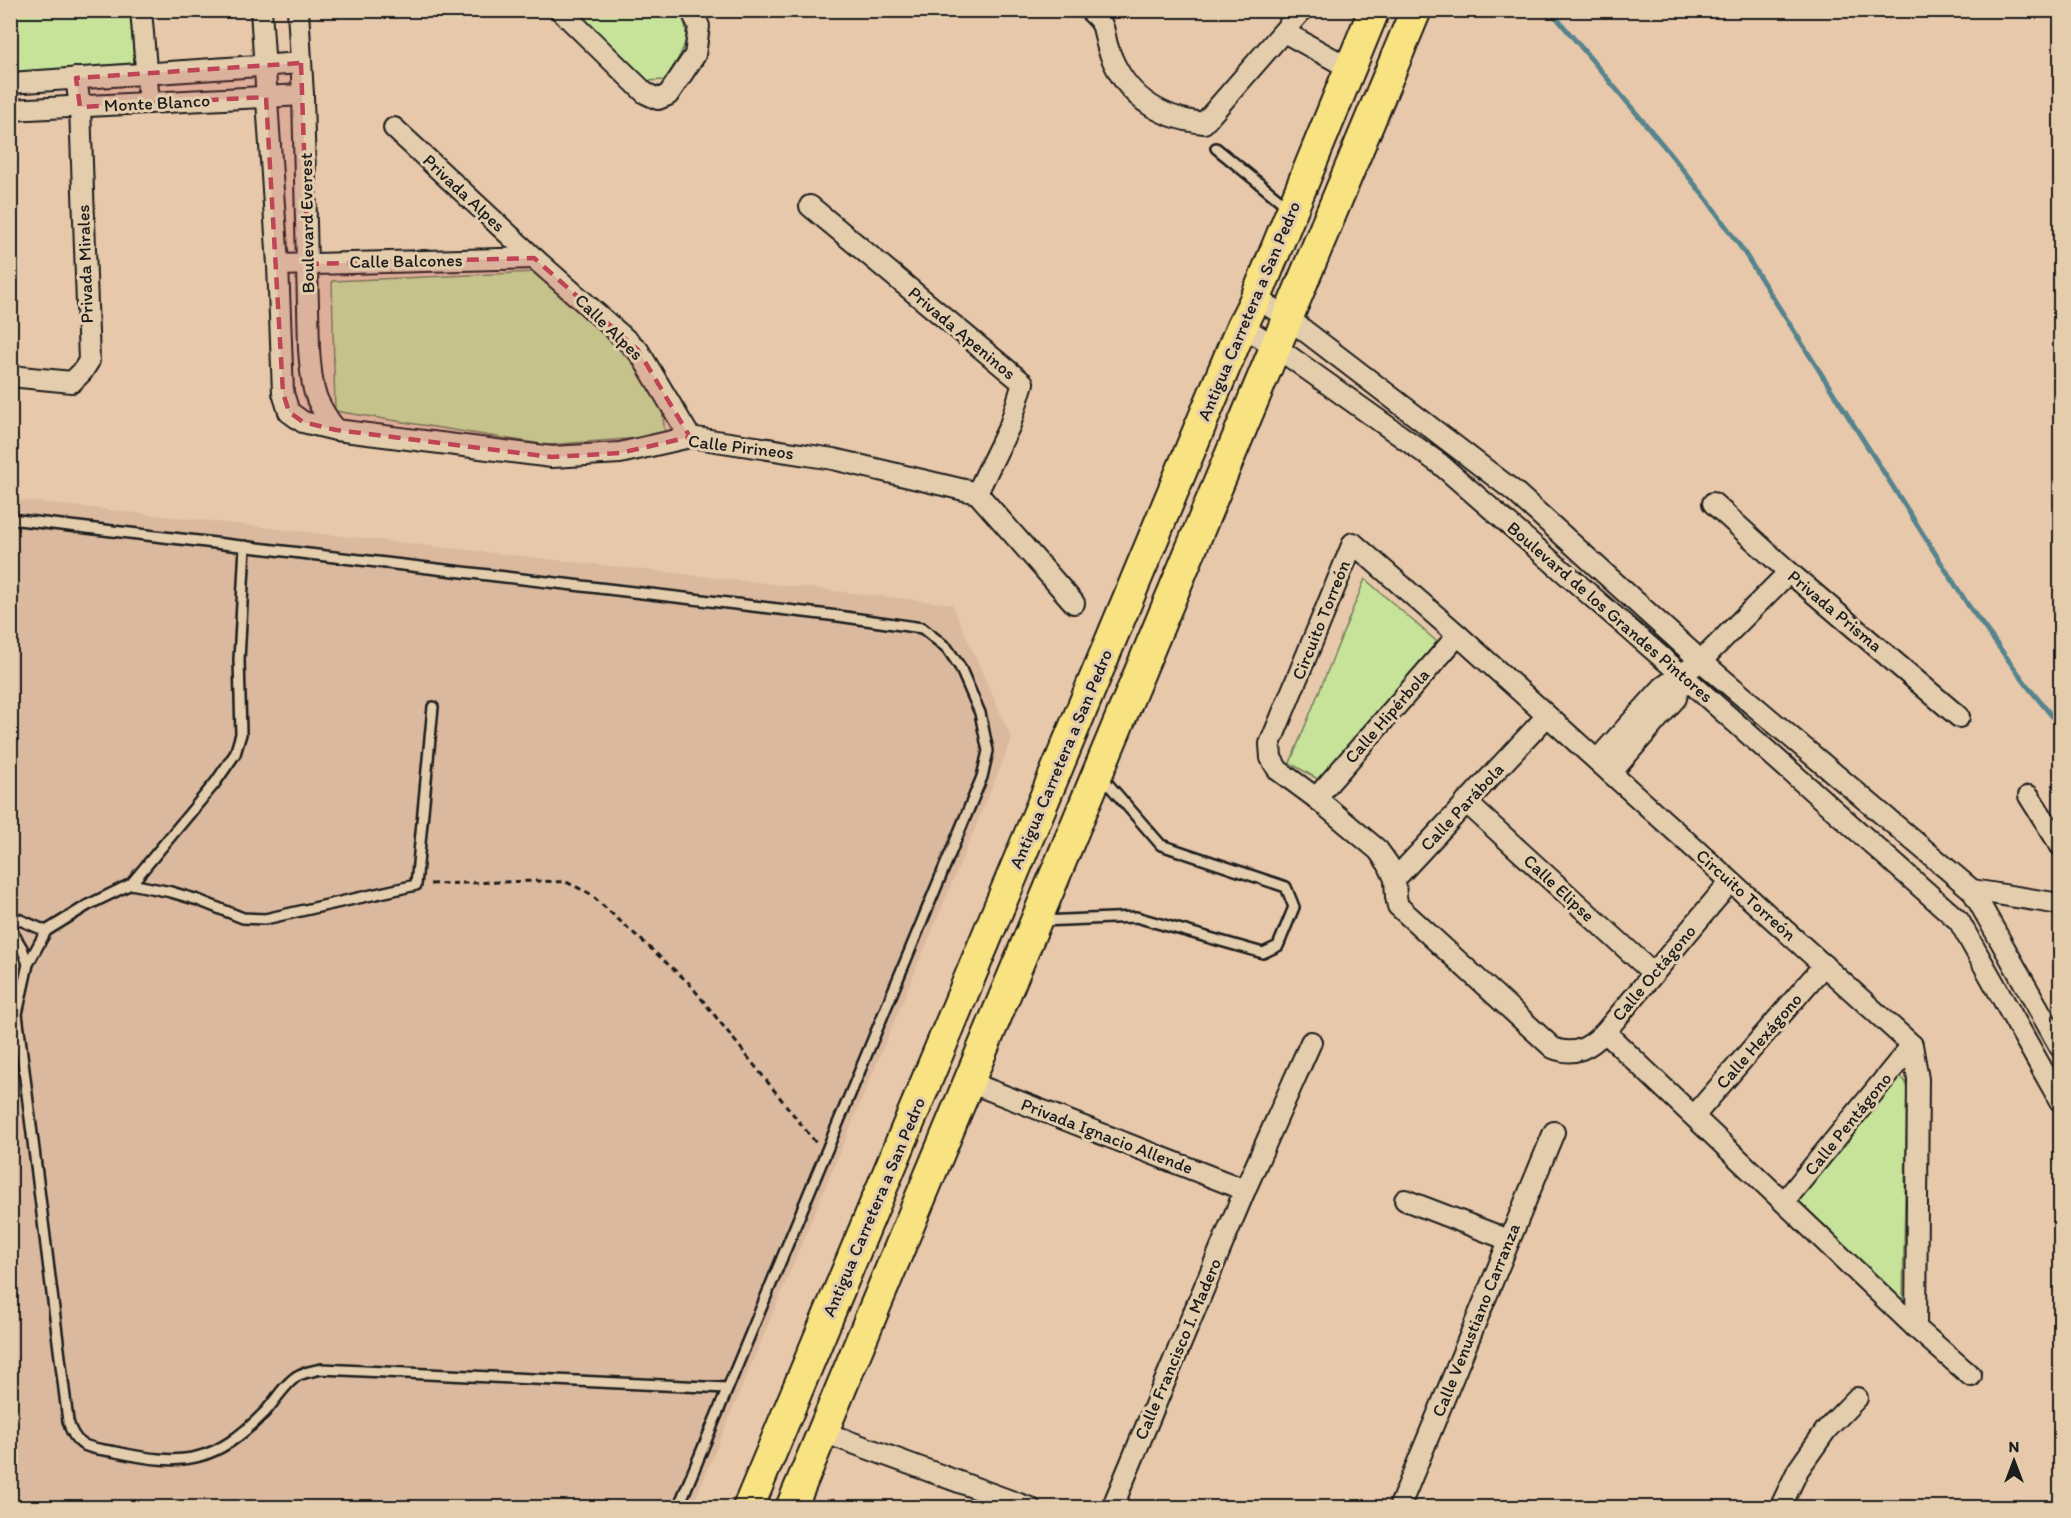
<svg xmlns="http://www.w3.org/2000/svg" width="2071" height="1518" font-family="Itim,sans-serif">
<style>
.built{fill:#dbb99e}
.green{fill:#c7e299;stroke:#727f5a;stroke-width:1.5}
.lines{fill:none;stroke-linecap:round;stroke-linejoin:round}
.stream{stroke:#56848d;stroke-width:5}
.service-casing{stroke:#1c1c1c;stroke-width:14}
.minor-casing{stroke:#1c1c1c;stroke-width:24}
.primary-casing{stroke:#1c1c1c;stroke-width:34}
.path{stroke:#1c1c1c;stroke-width:3;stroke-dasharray:6 4.5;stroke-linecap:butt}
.service{stroke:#e3cdad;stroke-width:9}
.minor{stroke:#e3cdad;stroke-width:20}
.primary{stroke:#f8e281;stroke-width:30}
.marked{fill:#bf4455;fill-opacity:0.2;stroke:#bf4455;stroke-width:4.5;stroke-dasharray:12 8;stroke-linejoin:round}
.labels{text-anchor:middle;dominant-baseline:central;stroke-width:6;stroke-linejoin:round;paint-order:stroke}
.street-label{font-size:18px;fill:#1c1c1c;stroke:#e3cdad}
</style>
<rect width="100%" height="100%" fill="#e8c8aa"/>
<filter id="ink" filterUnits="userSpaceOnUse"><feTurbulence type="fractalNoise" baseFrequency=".0167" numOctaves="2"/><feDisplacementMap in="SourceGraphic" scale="12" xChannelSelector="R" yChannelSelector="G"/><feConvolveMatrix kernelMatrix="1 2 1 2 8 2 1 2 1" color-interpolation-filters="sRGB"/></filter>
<g filter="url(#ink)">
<!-- built -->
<polygon class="built" points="11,499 952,604 1012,739 692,1507 11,1508"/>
<!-- green -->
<g class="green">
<polygon points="11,10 130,11 134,63 11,73"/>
<path d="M570,11H680C695,40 680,55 665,80L644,81Z"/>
<polygon points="538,272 636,366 662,408 665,436 547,445 335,411 332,281"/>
<polygon points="1365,579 1443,647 1321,781 1290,763"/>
<polygon points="1897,1074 1905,1081 1907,1088 1903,1301 1798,1200"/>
</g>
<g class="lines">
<!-- stream -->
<polyline class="stream" points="1550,10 1668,151 1708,201 1742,249 1968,605 2029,688 2060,726"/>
<!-- service casing -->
<g class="service-casing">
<g id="service">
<polyline points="1216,148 1288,207"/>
<polyline points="10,519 838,616 922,628 947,648 960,667 980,713 988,751 982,777 678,1508"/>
<path d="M245,546L239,660L241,734L235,754L215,783L131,884L88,905L46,931L28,964L17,1014L68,1421C76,1450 90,1447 116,1452C184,1467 215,1463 265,1412C274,1402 288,1380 299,1375C305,1372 314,1371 321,1369L727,1388"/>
<polyline points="131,884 171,892 198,900 243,918 265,919 416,885 433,707"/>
<polyline points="11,916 46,931"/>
<polyline points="1041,921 1136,917 1263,953 1278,946 1294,907 1286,887 1161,845 1102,777"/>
<polyline points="10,928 22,948 28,964"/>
<polyline points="10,983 15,993 16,1005"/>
</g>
</g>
<!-- minor casing -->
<g class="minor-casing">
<g id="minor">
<polyline points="141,10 149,103"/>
<polyline points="261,10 278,265 283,393 289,412 303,422 336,430 552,457 620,453 690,437 833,459 977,493 1074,603"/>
<path d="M298,10L303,95L309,349C312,388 312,398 336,430"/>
<polyline points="560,10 645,93 658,99 668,95 695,55 699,26 691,10"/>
<path d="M1089,10C1109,27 1101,29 1109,51C1125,95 1157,118 1204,123L1302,10"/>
<polyline points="1284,32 1351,69"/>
<polyline points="10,83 301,63"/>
<polyline points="10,110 303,95"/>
<polyline points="394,128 534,258 638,350 690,437"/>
<polyline points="810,206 1023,383 1010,425 977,493"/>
<polyline points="278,265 534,258"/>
<polyline points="1256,298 1288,318 1515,492 1701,661 1972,890 2060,1047"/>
<polyline points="1242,326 1276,347 1440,464 1682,675 1959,921 2060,1101"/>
<polyline points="10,376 72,382 82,372 89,361 80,107 76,78"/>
<polyline points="1713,503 1789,572 1959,717"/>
<path d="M1547,716L1395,879L1396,897L1398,906L1553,1048C1575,1057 1590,1047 1605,1032L1730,882"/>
<polyline points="1597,760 1663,687 1701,661 1789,572"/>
<polyline points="1611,773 1676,698 1682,675"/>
<polyline points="2029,796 2060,845"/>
<polyline points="1316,798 1458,635"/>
<polyline points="1466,802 1653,973"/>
<polyline points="1395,879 1388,864 1378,850 1316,798 1278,770 1271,758 1270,744 1353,543 1458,635 1912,1045 1918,1079 1916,1328"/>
<polyline points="1972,890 2060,904"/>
<polyline points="1605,1032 1916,1328 1971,1376"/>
<polyline points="969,1082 1245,1190"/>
<polyline points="1694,1116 1824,965"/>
<polyline points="1405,1200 1509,1240"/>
<polyline points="1784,1202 1912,1045"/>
<polyline points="823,1432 1030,1508"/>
<polyline points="1112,1508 1245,1190 1311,1042"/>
<polyline points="1399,1508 1554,1132"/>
<polyline points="1780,1508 1798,1470 1826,1430 1857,1398"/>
</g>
</g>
<!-- primary casing -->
<g class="primary-casing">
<g id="primary">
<polyline points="748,1508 1242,326 1256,298 1374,10"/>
<polyline points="791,1508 1416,10"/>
</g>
</g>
<!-- path -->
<polyline class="path" points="430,884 535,881 566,882 589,893 689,983 816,1143"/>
<!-- service -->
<use href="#service" class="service"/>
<!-- minor -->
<use href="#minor" class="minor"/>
<!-- primary -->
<use href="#primary" class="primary"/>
</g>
</g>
<!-- marked area -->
<path class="marked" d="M301,63L308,264L534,258L638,350L690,437L620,453L552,457L336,430L303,422L289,412L283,393L266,97L80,107L76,78Z"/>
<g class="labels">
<!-- street labels -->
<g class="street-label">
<text transform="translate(157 103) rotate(-3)">Monte Blanco</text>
<text transform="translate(464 193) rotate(43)">Privada Alpes</text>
<text transform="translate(307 223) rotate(-91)">Boulevard Everest</text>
<text transform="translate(406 261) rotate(-1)">Calle Balcones</text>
<text transform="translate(85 264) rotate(-92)">Privada Mirales</text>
<text transform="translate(1249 311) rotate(-67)">Antigua Carretera a San Pedro</text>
<text transform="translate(609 327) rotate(44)">Calle Alpes</text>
<text transform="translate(962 333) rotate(40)">Privada Apeninos</text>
<text transform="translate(741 447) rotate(7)">Calle Pirineos</text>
<text transform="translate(1835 611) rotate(40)">Privada Prisma</text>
<text transform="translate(1610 612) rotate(41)">Boulevard de los Grandes Pintores</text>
<text transform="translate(1321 620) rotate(-68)">Circuito Torreón</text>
<text transform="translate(1387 716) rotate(-49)">Calle Hipérbola</text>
<text transform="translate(1061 759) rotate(-67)">Antigua Carretera a San Pedro</text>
<text transform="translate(1462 807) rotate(-47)">Calle Parábola</text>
<text transform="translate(1559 888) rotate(43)">Calle Elipse</text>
<text transform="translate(1746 895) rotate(42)">Circuito Torreón</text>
<text transform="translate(1654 973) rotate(-50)">Calle Octágono</text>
<text transform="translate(1759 1041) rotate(-49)">Calle Hexágono</text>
<text transform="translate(1848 1124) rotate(-51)">Calle Pentágono</text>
<text transform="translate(1107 1136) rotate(21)">Privada Ignacio Allende</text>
<text transform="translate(874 1207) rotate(-67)">Antigua Carretera a San Pedro</text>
<text transform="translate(1476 1320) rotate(-68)">Calle Venustiano Carranza</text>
<text transform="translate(1178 1349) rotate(-67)">Calle Francisco I. Madero</text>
</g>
</g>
<!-- margin -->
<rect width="2071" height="1518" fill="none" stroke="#e3cdad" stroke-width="36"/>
<rect x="18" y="18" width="2035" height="1482" fill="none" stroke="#1c1c1c" stroke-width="2" filter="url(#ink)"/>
<!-- north arrow -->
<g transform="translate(2014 1461)" stroke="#e3cdad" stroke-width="4.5" paint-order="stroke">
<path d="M0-4.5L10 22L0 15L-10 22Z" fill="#1c1c1c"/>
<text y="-9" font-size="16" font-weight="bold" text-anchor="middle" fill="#1c1c1c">N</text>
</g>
</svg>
